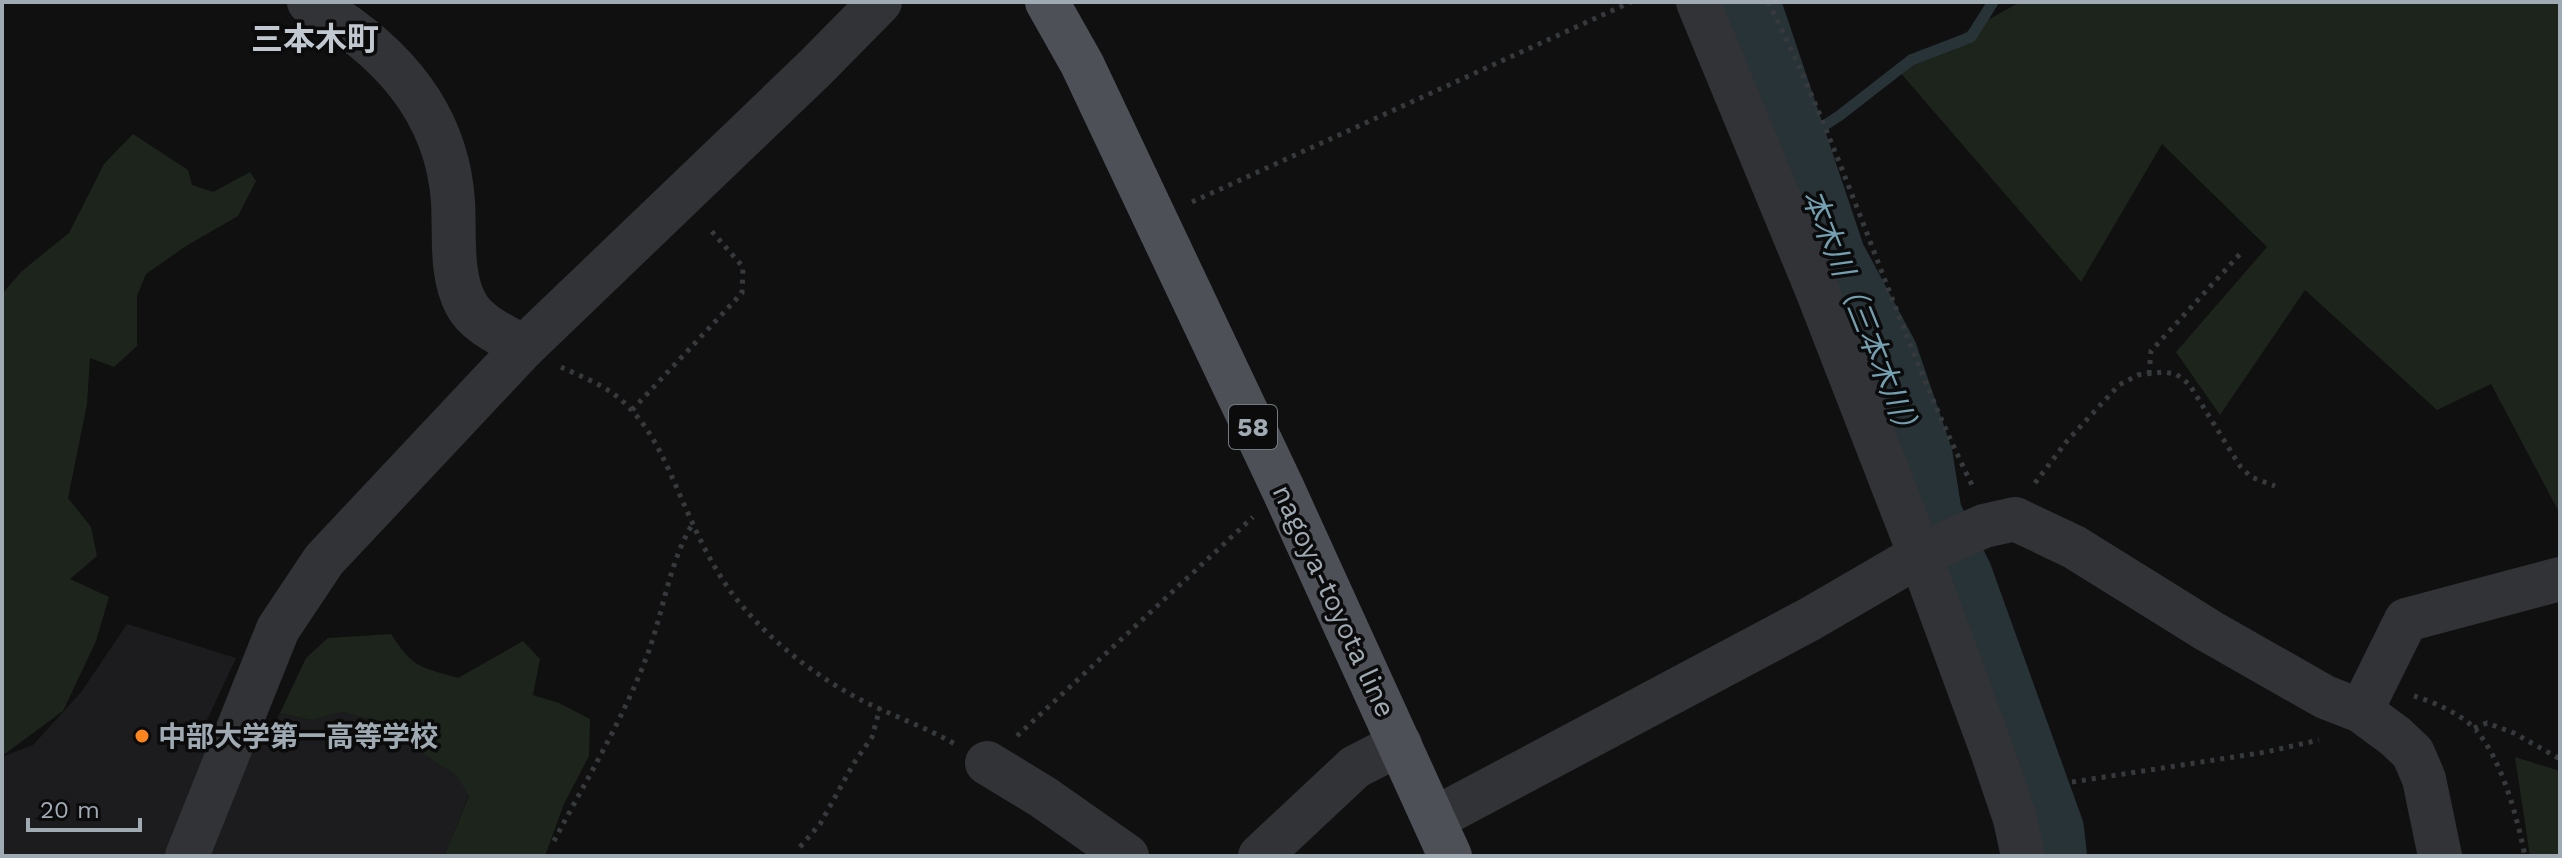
<svg xmlns="http://www.w3.org/2000/svg" width="2562" height="858" font-family="'Work Sans','Noto Sans JP',sans-serif">
<style>
.built{fill:#1c1c1e}
.green{fill:#1c241c}
.lines{fill:none;stroke-linecap:round;stroke-linejoin:round}
.stream{stroke:#283337;stroke-width:11}
.river{stroke:#283337;stroke-width:68}
.path{stroke:#373a3d;stroke-width:5;stroke-dasharray:4 6;stroke-linecap:butt}
.minor{stroke:#313336;stroke-width:44}
.major{stroke:#4d5056;stroke-width:44}
.poi-dot{fill:#fa851f;stroke:#0b0b0c;stroke-width:3}
.labels{text-anchor:middle;dominant-baseline:central;stroke-width:7;stroke-linejoin:round;paint-order:stroke}
.shield{fill:#0b0b0c;stroke:#737a81;stroke-width:2}
.shield-label{font-size:26px;font-weight:bold;fill:#a0aab3}
.street-label{font-size:28px;fill:#a0aab3;stroke:#0b0b0c}
.poi-label{font-size:28px;font-weight:bold;fill:#a0aab3;stroke:#0b0b0c;text-anchor:start}
.water-label{font-size:30px;font-style:italic;fill:#75a0b1;stroke:#0b0b0c}
.quarter-label{font-size:32px;font-weight:bold;fill:#c1c8cf;stroke:#0b0b0c}
</style>
<rect width="100%" height="100%" fill="#101011"/>
<!-- built -->
<polygon class="built" points="127,624 236,658 207,720 264,745 280,713 311,720 343,712 396,727 419,752 456,775 469,795 444,856 2,856 2,757 33,745 82,691"/>
<!-- green -->
<g class="green">
<polygon points="2020,2 2560,2 2560,514 2491,384 2437,410 2305,290 2220,415 2176,352 2267,247 2162,144 2081,282 1898,70"/>
<polygon points="133,134 188,170 192,185 213,192 250,172 256,181 238,216 186,246 146,274 137,296 137,346 114,367 90,358 87,404 68,498 91,527 97,556 70,579 109,597 96,641 63,711 2,756 2,294 22,271 69,233 104,164"/>
<path d="M391,634C413,668 420,667 458,678L523,641L540,659L533,695L559,703L590,719L589,756L564,804L545,856H444L469,796L456,775L419,752L396,727L343,712L311,720L280,713L306,658L328,638Z"/>
<polygon points="2515,757 2560,771 2560,856 2530,856"/>
</g>
<g class="lines">
<!-- stream -->
<polyline class="stream" points="1794,145 1839,116 1911,60 1971,37 1993,2"/>
<!-- river -->
<polyline class="river" points="1746,2 1832,258 1884,355 1919,458 1928,515 1959,577 2050,830 2053,856"/>
<!-- path -->
<g class="path">
<path d="M1768,2C1848,159 1895,330 1973,487"/>
<polyline points="1192,202 1631,2"/>
<path d="M561,367C580,376 604,385 620,399C652,426 666,464 683,502C699,538 716,576 743,607C776,646 821,680 867,703C896,717 927,728 955,744"/>
<polyline points="2149,374 2151,351 2240,254"/>
<polyline points="632,410 742,293 743,267 708,227"/>
<polyline points="2035,483 2067,441 2119,385 2138,375 2163,372 2176,374 2189,384 2240,466 2251,477 2275,486"/>
<path d="M2414,696C2434,702 2461,714 2475,729C2502,759 2517,817 2525,856"/>
<polyline points="2474,728 2487,723 2514,733 2560,759"/>
<polyline points="1017,736 1253,517"/>
<polyline points="2072,782 2266,752 2319,740"/>
<path d="M554,841C585,782 621,723 645,661C663,616 668,564 693,523"/>
<polyline points="800,847 820,824 854,763 872,737 880,708"/>
</g>
<!-- minor -->
<g class="minor">
<path d="M309,2C386,46 447,108 453,202C455,234 450,275 466,304C477,325 505,336 524,347"/>
<polyline points="1698,2 1817,290 1920,555 1992,751 2015,819 2023,856"/>
<polyline points="2361,711 2406,620 2560,579"/>
<polyline points="987,763 1043,797 1127,856"/>
<polyline points="1434,819 1810,619 1920,555 1984,526 2015,519 2074,547 2209,631 2325,697 2361,711 2395,736 2413,753 2424,779 2440,856"/>
<polyline points="187,856 278,629 324,560 524,347 815,68 880,2"/>
<polyline points="1260,856 1355,767 1400,744"/>
</g>
<!-- major -->
<polyline class="major" points="1047,2 1082,64 1283,489 1450,856"/>
</g>
<!-- markers -->
<circle class="poi-dot" cx="142" cy="736" r="8"/>
<g class="labels">
<!-- shield labels -->
<rect class="shield" x="1229" y="405" width="48" height="44" rx="6"/>
<g class="shield-label">
<text x="1253" y="427">58</text>
</g>
<!-- street labels -->
<g class="street-label">
<text transform="translate(1334 601) rotate(65)">nagoya-toyota line</text>
</g>
<!-- poi labels -->
<g class="poi-label">
<text x="158" y="736">中部大学第一高等学校</text>
</g>
<!-- water labels -->
<g class="water-label">
<text transform="translate(1862 316) rotate(68)">本木川（三本木川）</text>
</g>
<!-- quarter labels -->
<g class="quarter-label">
<text x="315" y="39">三本木町</text>
</g>
</g>
<!-- border -->
<rect width="2562" height="858" fill="none" stroke="#a0aab3" stroke-width="8"/>
<!-- scale -->
<path d="M28 818v12h112v-12" fill="none" stroke="#a0aab3" stroke-width="4"/>
<text x="40" y="818" font-size="24" fill="#a0aab3" stroke="#0b0b0c" stroke-width="6" paint-order="stroke">20 m</text>
</svg>
